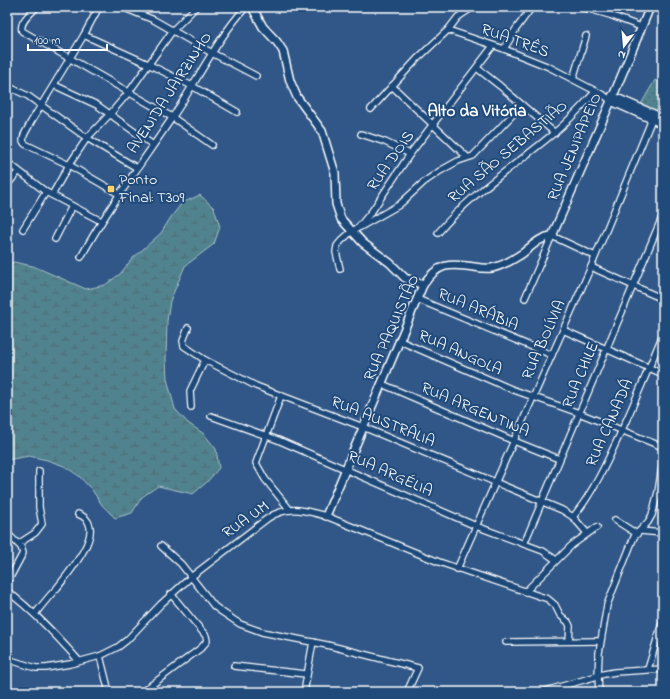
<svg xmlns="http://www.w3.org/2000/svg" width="670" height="699" font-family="'Indie Flower',sans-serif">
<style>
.wetland{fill:url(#wetland-marsh);stroke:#a8c1c7}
.park{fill:url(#park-dots);stroke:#a8c1c7}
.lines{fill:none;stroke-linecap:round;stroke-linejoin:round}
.minor-casing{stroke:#fff;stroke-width:8}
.tertiary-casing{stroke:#fff;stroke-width:10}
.minor{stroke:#1f4a7a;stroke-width:5.5}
.tertiary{stroke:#1f4a7a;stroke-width:7}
.poi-dot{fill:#ffd166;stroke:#1f4a7a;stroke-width:1.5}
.labels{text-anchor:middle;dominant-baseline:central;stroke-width:4;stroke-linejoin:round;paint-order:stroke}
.street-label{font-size:16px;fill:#fff;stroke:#1f4a7a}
.poi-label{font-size:16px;fill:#fff;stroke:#1f4a7a;text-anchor:start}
.neighbourhood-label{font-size:17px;font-weight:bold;fill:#fff;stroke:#1f4a7a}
</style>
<defs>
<pattern id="wetland-marsh" width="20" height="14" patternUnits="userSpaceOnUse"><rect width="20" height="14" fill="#51838f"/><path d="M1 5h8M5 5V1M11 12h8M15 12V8" fill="none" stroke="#4f6a71"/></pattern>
<pattern id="park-dots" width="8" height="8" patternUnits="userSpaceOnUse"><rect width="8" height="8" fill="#51838f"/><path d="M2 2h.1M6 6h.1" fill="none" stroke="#4f6a71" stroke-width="1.8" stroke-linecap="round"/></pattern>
</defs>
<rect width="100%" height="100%" fill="#305787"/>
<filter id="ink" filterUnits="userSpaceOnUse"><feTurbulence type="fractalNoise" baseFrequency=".025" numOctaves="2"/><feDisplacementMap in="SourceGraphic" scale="8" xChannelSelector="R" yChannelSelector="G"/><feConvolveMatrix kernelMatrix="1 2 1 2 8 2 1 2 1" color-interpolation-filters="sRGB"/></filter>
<g filter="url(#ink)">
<!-- wetland -->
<polygon class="wetland" points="200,195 214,208 220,227 214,244 185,266 170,301 167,321 166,359 167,379 175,409 188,423 204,434 216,449 219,468 207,482 193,494 158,486 142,497 132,513 115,518 102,505 92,490 79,476 64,466 47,460 29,456 7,460 7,265 14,262 33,266 86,289 105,285 120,274 132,259 161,233 171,217 182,203"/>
<!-- park -->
<polygon class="park" points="655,80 663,83 663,116 640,106"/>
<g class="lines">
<!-- minor casing -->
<g class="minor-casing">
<g id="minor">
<path d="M37,7C31,13 19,22 22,31L172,117L212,145"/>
<polyline points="99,7 84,35 31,122 24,135 23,141 25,144 69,165 119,194"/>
<polyline points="122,7 154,20 212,53 256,76"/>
<polyline points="582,7 610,15 641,27"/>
<polyline points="448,30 504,49 549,67 605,96 611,101"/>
<polyline points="84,35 148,64 192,86 237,112"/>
<polyline points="504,49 516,29 532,7"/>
<polyline points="477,68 500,86 555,133"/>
<polyline points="573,79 586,36"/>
<polyline points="54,85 97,105 153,145"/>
<polyline points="7,86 28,96 87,138 137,168"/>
<polyline points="392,86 467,157"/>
<polyline points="371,109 417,59 448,30 458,17 473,7"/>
<polyline points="361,134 385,142 410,154"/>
<polyline points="7,162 46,192 101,221"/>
<polyline points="7,185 18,172"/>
<polyline points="52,195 69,165 87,138 111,113 129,92 173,30 196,7"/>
<polyline points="360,227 399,205 424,182 440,171 458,161 473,156 522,105"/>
<polyline points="23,229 46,192"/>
<path d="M438,233C471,193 515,166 554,133C569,121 582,106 595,92"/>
<polyline points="55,239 72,206"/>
<path d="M81,257C108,208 141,164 172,118C197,81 216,40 246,7"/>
<polyline points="591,267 663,299"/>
<polyline points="340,269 336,252 337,246 341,241 352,231 358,228 372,211 410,154 493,46"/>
<polyline points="525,298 552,236 595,256"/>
<polyline points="417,299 552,355"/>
<polyline points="188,328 183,341 184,346 205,360 256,386 363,427 562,510 573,517 587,533"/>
<polyline points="563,330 663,374"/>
<polyline points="400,341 511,389 579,413 663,447"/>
<polyline points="382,384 514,441 559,459"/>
<polyline points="281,396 256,463 265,479 290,510"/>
<polyline points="191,407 190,391 205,360"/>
<polyline points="211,416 278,440 476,526 543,551 556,560"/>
<path d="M573,517C590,497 602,473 613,449C631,412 647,373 663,334"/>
<polyline points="615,520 637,534"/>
<polyline points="640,531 663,533"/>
<polyline points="7,533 21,547 23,553 7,583"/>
<polyline points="18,544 35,533 42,524 39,507 39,471"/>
<polyline points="524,544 663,215"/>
<polyline points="161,546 181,564 214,606 222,612 240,624 262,632 327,645 418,668 407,692"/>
<polyline points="457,569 591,267 652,119"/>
<path d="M7,591C34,611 57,636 79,661"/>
<polyline points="525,592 572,545 597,527"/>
<path d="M35,614C42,605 49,596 57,588C68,573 111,526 78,514"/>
<polyline points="506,642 600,641"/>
<polyline points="100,656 109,692"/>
<path d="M7,659L36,668H46L70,664L100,656L118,647L127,640L161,604L191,577L268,518C289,505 303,510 326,516L439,562L548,599L555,605L560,615L568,622L570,626L569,641"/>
<polyline points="234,666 306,674"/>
<polyline points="648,669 663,620"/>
<polyline points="142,692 201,648 207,641 206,636 171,594"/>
<polyline points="304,692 313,642"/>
<polyline points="542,692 604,674 615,672 663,669"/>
<polyline points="599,692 598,676 599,653 607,605 634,537 648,522 652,515 658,492 663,460"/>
</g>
</g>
<!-- tertiary casing -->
<g class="tertiary-casing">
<g id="tertiary">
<polyline points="252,7 263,27 277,42 283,51 290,81 297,97 322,131 335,173 336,204 341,219 363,243 390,263 405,278 423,285"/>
<polyline points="612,96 663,118"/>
<polyline points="611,101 663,124"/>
<path d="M326,516L423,285C438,263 449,263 474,267C480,268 486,269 492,268C503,266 514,259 523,253C532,246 540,237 552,236L611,101L650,7"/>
</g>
</g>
<!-- minor -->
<use href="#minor" class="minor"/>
<!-- tertiary -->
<use href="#tertiary" class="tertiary"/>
</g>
</g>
<!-- markers -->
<rect class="poi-dot" x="107" y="185" width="8" height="8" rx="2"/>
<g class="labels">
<!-- street labels -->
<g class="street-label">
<text transform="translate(515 41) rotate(20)">RUA TRÊS</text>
<text transform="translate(170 93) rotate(-57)">AVENIDA JAIRZINHO</text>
<text transform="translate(575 147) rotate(-67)">RUA JENIPAPEIO</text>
<text transform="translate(508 152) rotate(-40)">RUA SÃO SEBASTIÃO</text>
<text transform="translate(391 161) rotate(-55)">RUA DOIS</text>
<text transform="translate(478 310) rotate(23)">RUA ARÁBIA</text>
<text transform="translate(392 328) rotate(-66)">RUA PAQUISTÃO</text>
<text transform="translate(544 340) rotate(-66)">RUA BOLÍVIA</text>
<text transform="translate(460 353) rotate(24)">RUA ANGOLA</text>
<text transform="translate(581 375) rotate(-67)">RUA CHILE</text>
<text transform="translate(475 410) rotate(23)">RUA ARGENTINA</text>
<text transform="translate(383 422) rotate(22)">RUA AUSTRÁLIA</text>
<text transform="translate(610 423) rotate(-66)">RUA CANADÁ</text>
<text transform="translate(390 474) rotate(24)">RUA ARGÉLIA</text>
<text transform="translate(246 520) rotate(-35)">RUA UM</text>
</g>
<!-- poi labels -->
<g class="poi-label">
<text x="119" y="180">Ponto<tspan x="119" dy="18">Final: T309</tspan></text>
</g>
<!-- neighbourhood labels -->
<g class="neighbourhood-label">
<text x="477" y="111">Alto da Vitória</text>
</g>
</g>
<!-- margin -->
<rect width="670" height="699" fill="none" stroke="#1f4a7a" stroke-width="24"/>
<rect x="12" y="12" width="646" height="675" fill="none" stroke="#fff" stroke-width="1.5" filter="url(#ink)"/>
<!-- north arrow -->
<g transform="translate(624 46) rotate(196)" stroke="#1f4a7a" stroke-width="3" paint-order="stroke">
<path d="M0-3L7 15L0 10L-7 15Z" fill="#ffffff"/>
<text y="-6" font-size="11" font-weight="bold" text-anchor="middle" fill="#ffffff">N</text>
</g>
<!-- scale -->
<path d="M28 44v6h79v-6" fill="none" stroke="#ffffff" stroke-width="2"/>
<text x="34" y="44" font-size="12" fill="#ffffff" stroke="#1f4a7a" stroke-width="3" paint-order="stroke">100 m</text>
</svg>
